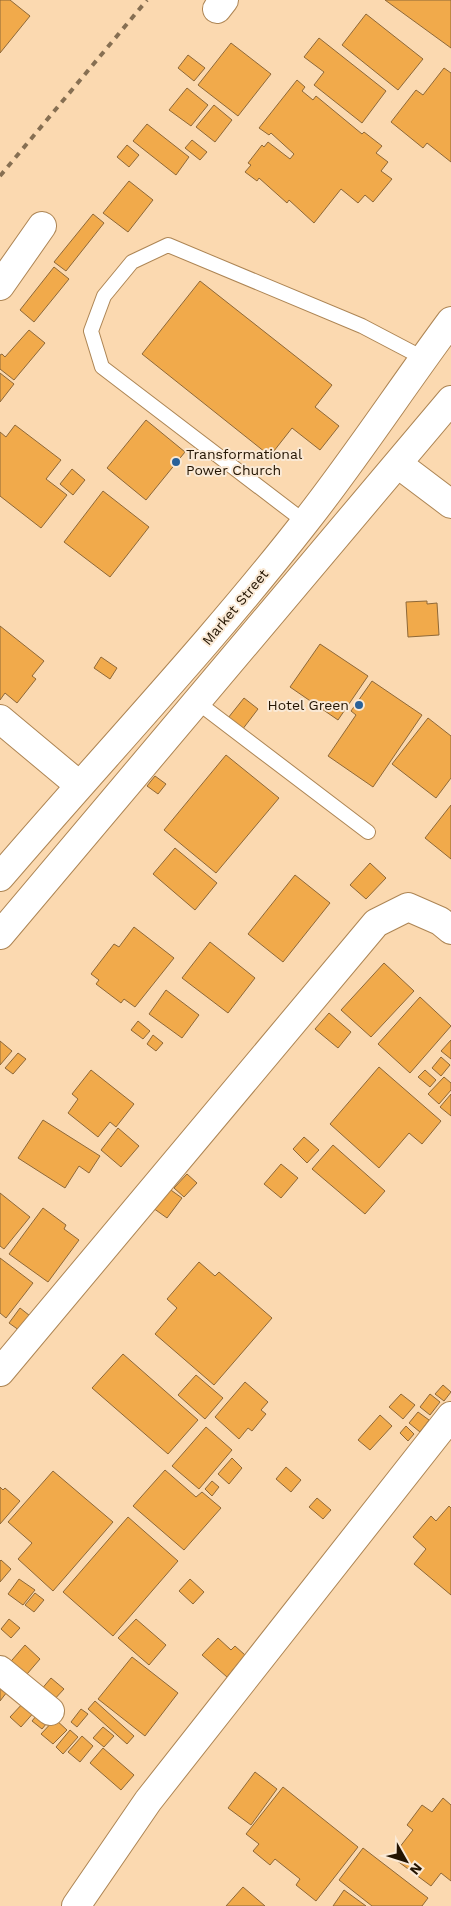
<svg xmlns="http://www.w3.org/2000/svg" width="451" height="1906" font-family="'Work Sans',sans-serif">
<style>
.building{fill:#f1aa4b;stroke:#8e6838}
.lines{fill:none;stroke-linecap:round;stroke-linejoin:round}
.service-casing{stroke:#ad8554;stroke-width:16}
.minor-casing{stroke:#ad8554;stroke-width:30}
.service{stroke:#fff;stroke-width:14}
.minor{stroke:#fff;stroke-width:28}
.rail{stroke:#866f52;stroke-width:4;stroke-dasharray:6 6;stroke-linecap:butt}
.poi-dot{fill:#296199;stroke:#fae9d5;stroke-width:2}
.labels{text-anchor:middle;dominant-baseline:central;stroke-width:4;stroke-linejoin:round;paint-order:stroke}
.poi-label{font-size:14px;fill:#231402;stroke:#fae9d5;text-anchor:start}
.street-label{font-size:14px;fill:#231402;stroke:#fae9d5}
</style>
<rect width="100%" height="100%" fill="#fbd9b0"/>
<!-- building -->
<g class="building">
<polygon points="0,0 10,0 30,16 0,53"/>
<polygon points="385,0 451,0 451,48"/>
<polygon points="366,14 423,59 398,90 342,45"/>
<polygon points="319,38 386,91 362,123 314,85 324,72 304,57"/>
<polygon points="231,43 271,74 238,116 198,85"/>
<polygon points="188,55 205,68 194,81 178,68"/>
<polygon points="444,68 451,73 451,162 427,143 423,148 391,122 416,90 423,95"/>
<polygon points="297,80 305,87 302,91 313,100 316,96 362,134 364,132 382,146 376,153 388,162 381,171 392,179 373,202 365,195 358,203 341,189 314,223 289,200 287,203 259,178 257,181 245,172 251,165 248,163 262,145 264,147 268,142 290,159 294,154 271,133 269,135 259,128"/>
<polygon points="187,88 208,105 191,126 169,110"/>
<polygon points="214,105 232,120 215,142 196,127"/>
<polygon points="147,124 189,157 176,175 133,141"/>
<polygon points="192,140 207,152 200,160 185,148"/>
<polygon points="127,145 139,155 129,167 117,157"/>
<polygon points="129,181 153,200 128,232 103,213"/>
<polygon points="93,214 104,223 66,271 54,262"/>
<polygon points="54,267 69,279 34,322 20,310"/>
<polygon points="200,281 332,385 315,407 339,426 320,450 292,428 270,456 142,354"/>
<polygon points="29,330 45,343 14,380 0,369 0,355 2,354 5,357"/>
<polygon points="0,373 14,384 0,402"/>
<polygon points="146,420 185,452 146,500 107,468"/>
<polygon points="15,425 61,460 46,479 67,495 41,528 0,496 0,432 6,437"/>
<polygon points="72,469 85,480 73,495 60,484"/>
<polygon points="103,491 149,527 110,577 64,542"/>
<polygon points="427,601 427,604 437,603 439,635 408,637 406,602"/>
<polygon points="0,626 44,661 32,676 36,679 17,703 5,693 0,700"/>
<polygon points="320,644 368,676 338,720 290,687"/>
<polygon points="101,657 117,668 110,679 94,668"/>
<polygon points="372,681 422,715 373,787 328,756 356,715 351,711"/>
<polygon points="244,698 258,709 242,730 228,718"/>
<polygon points="428,718 451,736 451,778 436,798 392,764"/>
<polygon points="226,755 279,798 216,873 164,830"/>
<polygon points="155,776 166,784 158,794 147,786"/>
<polygon points="451,805 451,859 425,838"/>
<polygon points="175,848 217,883 195,910 153,874"/>
<polygon points="370,863 386,878 366,899 350,885"/>
<polygon points="295,875 330,903 283,962 248,934"/>
<polygon points="134,927 174,958 135,1007 124,999 121,1003 96,984 99,980 91,974 114,944 119,947"/>
<polygon points="210,942 255,978 228,1013 182,978"/>
<polygon points="384,963 414,991 371,1037 341,1010"/>
<polygon points="166,990 199,1015 182,1038 149,1014"/>
<polygon points="420,997 451,1026 410,1073 378,1044"/>
<polygon points="329,1013 351,1032 338,1048 315,1029"/>
<polygon points="138,1021 150,1031 143,1039 131,1030"/>
<polygon points="153,1035 163,1043 156,1051 147,1044"/>
<polygon points="451,1040 451,1059 441,1051"/>
<polygon points="0,1041 12,1051 0,1065"/>
<polygon points="18,1053 26,1059 13,1074 5,1068"/>
<polygon points="441,1057 450,1065 441,1076 432,1068"/>
<polygon points="379,1067 441,1121 422,1144 409,1133 379,1168 330,1124"/>
<polygon points="91,1070 134,1104 116,1127 110,1122 98,1137 68,1113 78,1099 72,1094"/>
<polygon points="425,1070 436,1080 430,1087 418,1077"/>
<polygon points="444,1077 451,1083 451,1090 439,1104 428,1094"/>
<polygon points="451,1094 451,1116 440,1107"/>
<polygon points="43,1120 100,1156 89,1173 79,1166 65,1188 18,1158"/>
<polygon points="118,1128 139,1146 121,1167 101,1150"/>
<polygon points="304,1137 319,1150 307,1163 293,1149"/>
<polygon points="333,1145 385,1191 365,1214 312,1169"/>
<polygon points="281,1164 298,1178 281,1198 264,1184"/>
<polygon points="187,1174 197,1183 184,1197 174,1188"/>
<polygon points="168,1188 182,1198 167,1218 153,1208"/>
<polygon points="0,1193 30,1217 4,1249 0,1246"/>
<polygon points="43,1208 66,1225 64,1229 79,1240 48,1282 9,1254"/>
<polygon points="0,1258 33,1283 6,1318 0,1313"/>
<polygon points="199,1262 215,1276 219,1272 272,1318 214,1385 155,1334 177,1308 167,1299"/>
<polygon points="20,1308 34,1319 23,1333 9,1323"/>
<polygon points="123,1354 198,1420 168,1454 92,1388"/>
<polygon points="196,1375 223,1398 205,1419 178,1395"/>
<polygon points="245,1382 268,1402 261,1410 266,1414 252,1431 248,1428 239,1439 215,1417"/>
<polygon points="443,1385 451,1392 444,1401 435,1394"/>
<polygon points="401,1394 415,1405 403,1419 389,1407"/>
<polygon points="430,1394 440,1402 430,1415 420,1407"/>
<polygon points="418,1412 429,1420 420,1432 409,1423"/>
<polygon points="380,1415 392,1426 370,1450 358,1440"/>
<polygon points="406,1426 414,1434 408,1441 400,1433"/>
<polygon points="206,1427 232,1450 199,1489 172,1466"/>
<polygon points="232,1458 242,1468 229,1484 218,1474"/>
<polygon points="286,1467 301,1480 291,1492 276,1479"/>
<polygon points="165,1470 196,1497 202,1492 221,1508 184,1550 133,1506"/>
<polygon points="53,1471 113,1522 53,1591 18,1559 32,1543 8,1522"/>
<polygon points="212,1481 219,1487 212,1496 205,1489"/>
<polygon points="0,1487 3,1490 5,1488 20,1501 0,1524"/>
<polygon points="317,1498 331,1510 323,1519 309,1507"/>
<polygon points="449,1506 451,1508 451,1595 414,1564 426,1549 413,1537 431,1516 436,1521"/>
<polygon points="128,1517 178,1561 113,1636 63,1592"/>
<polygon points="1,1560 11,1569 0,1582 0,1561"/>
<polygon points="19,1579 35,1590 23,1605 8,1594"/>
<polygon points="190,1579 204,1592 193,1604 179,1591"/>
<polygon points="35,1593 44,1600 34,1612 25,1605"/>
<polygon points="9,1619 20,1628 11,1638 1,1629"/>
<polygon points="136,1619 166,1645 149,1665 118,1638"/>
<polygon points="218,1638 231,1650 235,1646 245,1655 227,1677 202,1655"/>
<polygon points="25,1645 40,1659 21,1681 6,1667"/>
<polygon points="132,1657 178,1693 145,1736 98,1699"/>
<polygon points="51,1678 64,1689 52,1702 40,1691"/>
<polygon points="0,1686 7,1692 0,1701"/>
<polygon points="25,1701 36,1710 21,1727 10,1717"/>
<polygon points="95,1701 134,1736 127,1744 88,1709"/>
<polygon points="81,1709 88,1714 77,1727 71,1722"/>
<polygon points="41,1710 51,1718 42,1729 32,1721"/>
<polygon points="55,1719 67,1730 53,1744 41,1734"/>
<polygon points="103,1727 114,1736 104,1747 93,1738"/>
<polygon points="70,1730 78,1737 63,1754 56,1747"/>
<polygon points="82,1736 93,1746 80,1762 68,1752"/>
<polygon points="103,1748 134,1775 121,1790 90,1763"/>
<polygon points="255,1772 277,1789 251,1825 228,1808"/>
<polygon points="283,1787 358,1847 316,1901 296,1885 300,1879 275,1859 270,1865 253,1851 259,1844 246,1834"/>
<polygon points="443,1798 451,1805 451,1881 441,1873 431,1886 392,1857 413,1830 407,1825 422,1805 432,1812"/>
<polygon points="363,1848 428,1898 422,1906 372,1906 339,1880"/>
<polygon points="243,1887 265,1906 226,1906"/>
<polygon points="344,1890 366,1906 333,1906"/>
</g>
<g class="lines">
<!-- service casing -->
<g class="service-casing">
<g id="service">
<polyline points="305,522 102,367 91,331 104,296 132,262 168,245 362,326 423,358"/>
<polyline points="197,702 368,832"/>
</g>
</g>
<!-- minor casing -->
<g class="minor-casing">
<g id="minor">
<polyline points="217,9 224,0"/>
<polyline points="0,286 42,226"/>
<polyline points="398,464 451,504"/>
<polyline points="0,719 79,785"/>
<path d="M0,877C102,758 210,644 306,521C357,456 402,387 451,321"/>
<polyline points="0,935 451,400"/>
<polyline points="0,1372 376,923 408,907 440,921 451,930"/>
<polyline points="0,1670 50,1711"/>
<polyline points="76,1906 148,1801 451,1416"/>
</g>
</g>
<!-- service -->
<use href="#service" class="service"/>
<!-- minor -->
<use href="#minor" class="minor"/>
<!-- rail -->
<polyline class="rail" points="0,176 147,0"/>
</g>
<!-- markers -->
<g class="poi-dot">
<circle cx="176" cy="462" r="5"/>
<circle cx="359" cy="705" r="5"/>
</g>
<g class="labels">
<!-- poi labels -->
<g class="poi-label">
<text x="186" y="454">Transformational<tspan x="186" dy="16">Power Church</tspan></text>
<text x="349" y="705" text-anchor="end">Hotel Green</text>
</g>
<!-- street labels -->
<g class="street-label">
<text transform="translate(235 607) rotate(-50)">Market Street</text>
</g>
</g>
<!-- north arrow -->
<g transform="translate(406 1861) rotate(129)" stroke="#fae9d5" stroke-width="4" paint-order="stroke">
<path d="M0-4L9 19L0 12L-9 19Z" fill="#231402"/>
<text y="-8" font-size="14" font-weight="bold" text-anchor="middle" fill="#231402">N</text>
</g>
</svg>
